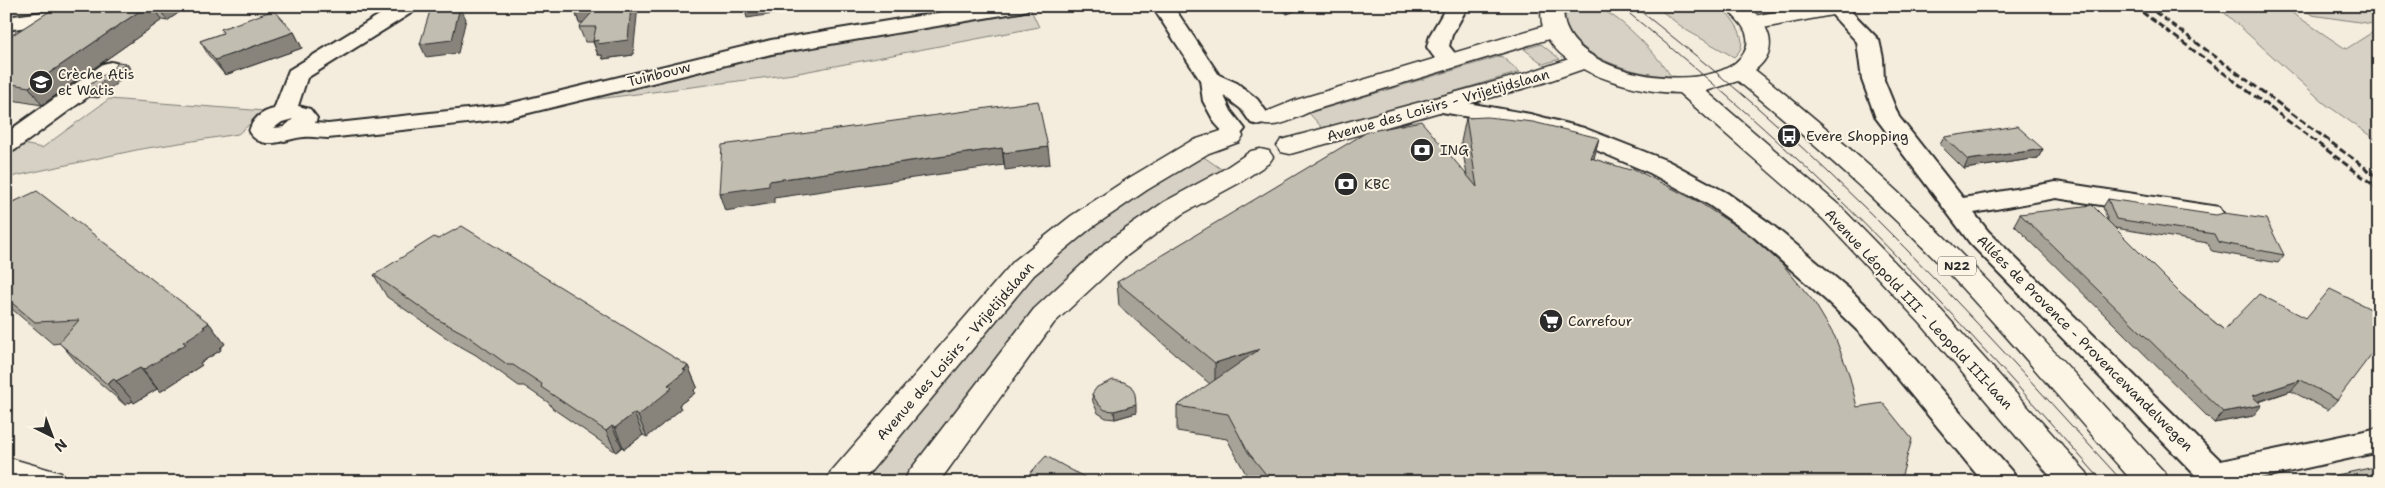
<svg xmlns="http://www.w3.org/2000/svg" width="2385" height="488" font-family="'Shantell Sans',sans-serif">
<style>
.green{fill:#d6d1c4;stroke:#807e78}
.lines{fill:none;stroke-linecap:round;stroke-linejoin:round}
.street-casing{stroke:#2b2b2b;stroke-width:4}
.secondary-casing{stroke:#2b2b2b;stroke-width:3}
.primary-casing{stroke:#2b2b2b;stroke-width:3}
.street{fill:#fcf5e5;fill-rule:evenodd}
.secondary{fill:#fcf5e5;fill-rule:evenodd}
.primary{fill:#fcf5e5;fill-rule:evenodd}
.tram{stroke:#2b2b2b;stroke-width:1}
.rail{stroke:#2b2b2b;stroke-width:3;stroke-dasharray:7 3;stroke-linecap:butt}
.wall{fill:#a7a398;stroke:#2b2b2b}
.shaded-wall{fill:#88847c;stroke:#2b2b2b}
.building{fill:#c2bdb1;stroke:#2b2b2b}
.labels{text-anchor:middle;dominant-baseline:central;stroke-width:4;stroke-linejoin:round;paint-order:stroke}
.shield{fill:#fcf5e5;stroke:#6a6863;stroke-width:1}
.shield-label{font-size:12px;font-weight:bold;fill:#2b2b2b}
.poi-label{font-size:14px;fill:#2b2b2b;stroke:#fcf5e5;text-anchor:start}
.street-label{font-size:14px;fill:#2b2b2b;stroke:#fcf5e5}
</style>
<rect width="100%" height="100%" fill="#f4edde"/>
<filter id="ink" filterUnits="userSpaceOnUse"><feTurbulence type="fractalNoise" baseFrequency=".02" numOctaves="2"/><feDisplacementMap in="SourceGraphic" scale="10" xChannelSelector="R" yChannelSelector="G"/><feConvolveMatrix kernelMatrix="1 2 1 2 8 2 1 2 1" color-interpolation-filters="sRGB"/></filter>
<g filter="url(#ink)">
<!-- green -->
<g class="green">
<path d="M1567,6C1575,6 1584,5 1591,6C1618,11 1656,54 1671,76C1636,76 1554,53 1567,6Z"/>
<path d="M1655,6H1720C1733,18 1753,42 1734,57L1686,30Z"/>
<polygon points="2217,6 2282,6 2346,49 2379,28 2379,142 2324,103"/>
<polygon points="2300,6 2379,6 2379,25 2312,15"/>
<polygon points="1031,10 1039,27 793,74 582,101 808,47 921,25"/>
<polygon points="1541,44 1560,59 1543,64 1524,49"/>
<polygon points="1501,56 1520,72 1324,130 1309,113"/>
<polygon points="109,99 265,111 238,134 141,149 6,178 6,154 23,144 42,148"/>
<polygon points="1201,155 1224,171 1155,210 906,482 855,482 995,312 1075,236"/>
</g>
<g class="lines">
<!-- street casing -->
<g class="street-casing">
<g id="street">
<polygon points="87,6 122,6 114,15 106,16 6,30 6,17"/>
<path d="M394,6H419L416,10L307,78L298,106L310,109L317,118L315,123L328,124L504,105L771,40L980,6H1030L1027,10L1020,12L771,54L504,119L328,138C320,138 312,136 304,137C286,138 263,153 249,132C252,119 261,112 274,109L289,70ZM293,119L284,127L274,128L282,122Z"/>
<polygon points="1152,6 1173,6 1219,75 1237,83 1257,99 1271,118 1267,123 1259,125 1251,123 1241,109 1224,96 1231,111 1245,129 1241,134 1233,136 1225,134 1215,123 1203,101 1200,80"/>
<path d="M1447,6H1468L1452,35L1449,46L1461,61L1458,66C1442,70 1435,59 1427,47L1430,35Z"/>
<polygon points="1824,6 1846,6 1879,40 1883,58 1884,80 1899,117 1963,198 2056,182 2219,207 2223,213 2219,219 2210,222 2056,198 1974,213 1988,231 2221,461 2379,428 2379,452 2242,482 2202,482 1970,243 1876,118 1862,80 1857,42"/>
<polygon points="111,62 119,64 122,69 119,74 15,150 6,153 6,133 103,64"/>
<polygon points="1439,98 1530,114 1584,128 1668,161 1727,193 1771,224 1848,288 1882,321 2013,473 2018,482 1983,482 1862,335 1828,302 1753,236 1709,205 1650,173 1568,138 1529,128 1431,110 1427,105 1431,100"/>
</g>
</g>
<!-- secondary casing -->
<g class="secondary-casing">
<g id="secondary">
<polygon points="1806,6 1854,6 1851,11 1843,13 1752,30 1744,28 1741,23 1744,18"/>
<path d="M1554,23L1562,25L1565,30L1562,35L1314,110C1297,117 1279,129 1261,124L1258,119L1261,114L1296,100Z"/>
<polygon points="1584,54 1592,56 1596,61 1592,66 1543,83 1290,154 1281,152 1277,146 1281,140 1527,73"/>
<polygon points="1230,128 1239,130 1243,136 1239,142 1209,153 1147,190 1091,228 1034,275 862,482 826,482 830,473 1014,261 1071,216 1129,178 1191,141"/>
<polygon points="1260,149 1269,151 1273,157 1269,163 1239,183 1182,214 1124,258 1054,323 939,482 904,482 908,473 1034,309 1104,244 1164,202 1221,171 1251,151"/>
<polygon points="6,457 61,473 65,482 6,482"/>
</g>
</g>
<!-- primary casing -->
<g class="primary-casing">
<path id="primary" d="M1542,6H1564C1554,71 1692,96 1735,63C1743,56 1749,48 1747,37C1745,24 1732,16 1725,6H1749C1769,26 1781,49 1755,70C1830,129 1902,193 1969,262C2036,330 2100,402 2165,473L2169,482H2133C2072,413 2013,342 1950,275C1884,206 1812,141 1738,81L1706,91L1841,207L1941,310L2087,473L2091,482H2055L1921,324L1823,219L1679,93C1635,93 1531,67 1542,6Z"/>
</g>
<!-- street -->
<use href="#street" class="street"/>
<!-- secondary -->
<use href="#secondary" class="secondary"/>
<!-- primary -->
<use href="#primary" class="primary"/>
<!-- tram -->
<g class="tram">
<path d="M1620,6C1686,59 1749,114 1811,172C1914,269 2009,376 2103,482"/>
<path d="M1634,6C1701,59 1767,113 1829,173C1932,271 2027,377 2123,482"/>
</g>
<!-- rail -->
<g class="rail">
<polyline points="2134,6 2379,189"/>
<polyline points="2147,6 2379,178"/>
</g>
</g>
<!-- wall -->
<g class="wall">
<polygon points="33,6 188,6 167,21 162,20 42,105 6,99 6,39 52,10 51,9 40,10"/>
<polygon points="1278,6 1308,6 1287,14"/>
<polygon points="574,8 633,55 603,59 602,55 598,55 593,42 585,42 579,27 584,22 579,23"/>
<polygon points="221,29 294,32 302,48 225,75 209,56 200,41 223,33"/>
<polygon points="126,63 132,71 98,98 90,97 84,89"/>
<polygon points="1466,118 1594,159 1857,407 1900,482 1251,482 1247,476 1227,439 1177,431 1177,406 1210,384 1119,306 1117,282 1467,175 1461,142"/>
<polygon points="1944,137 2043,149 2038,158 1964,169 1940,145"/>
<polygon points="2108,199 2284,255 2278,263 2212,251 2208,243 2115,228 2182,295 2224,330 2337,400 2328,410 2291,391 2259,402 2253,416 2214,423 2014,225 2020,214 2108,221 2103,207"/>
<polygon points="6,202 209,323 225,344 220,348 221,350 200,363 202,365 160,392 157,389 134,403 133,401 125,405 78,364 60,343 53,344 6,304"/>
<polygon points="438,239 688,366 697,387 694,390 695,393 679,405 681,409 647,437 643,435 624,449 622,447 616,452 552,408 549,403 524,386 519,386 476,355 451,341 387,297 374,275"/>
<polygon points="1092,394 1136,413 1115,419 1106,418 1098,413 1093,402"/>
</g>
<!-- shaded-wall -->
<g class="shaded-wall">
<polygon points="37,6 71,6 50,7 51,9 40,10"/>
<polygon points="147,6 154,6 162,20 42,105 29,87"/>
<polygon points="158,6 188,6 167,21"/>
<polygon points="591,6 600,6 604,20 579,23 574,8"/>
<polygon points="631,6 638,6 633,55 603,59 602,55 598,55 593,41 599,40"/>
<polygon points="768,6 779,6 780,13 747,18 745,10"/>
<polygon points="1288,6 1308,6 1287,14"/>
<polygon points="460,7 466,19 458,53 426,57 420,44"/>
<polygon points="294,32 302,48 225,75 215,60"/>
<polygon points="126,63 132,71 98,98 92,90"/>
<polygon points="1599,138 1593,163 1591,158"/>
<polygon points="1048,147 1050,164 1005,170 1003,153"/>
<polygon points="1002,148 1004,165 774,198 774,203 725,211 719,193 769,181"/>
<polygon points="2043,149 2038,158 1964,169 1968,160"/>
<polygon points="209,323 225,344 220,348 221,350 200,363 202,365 160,392 143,370"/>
<polygon points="1260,349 1215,388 1215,363"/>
<polygon points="688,366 697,387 694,390 695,393 679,405 681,409 647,437 638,416"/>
<polygon points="140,368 157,389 134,403 116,381"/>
<polygon points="114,379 133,401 125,405 107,384"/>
<polygon points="2301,380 2291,391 2244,406 2252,396"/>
<polygon points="1136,405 1136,413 1115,419 1114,411"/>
<polygon points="2262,405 2253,416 2214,423 2223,412"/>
<polygon points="634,413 643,435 624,449 615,428"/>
<polygon points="612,426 622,447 616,452 606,431"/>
</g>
<!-- building -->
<g class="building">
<polygon points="53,6 147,6 29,87 6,83 6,39 53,9 50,7"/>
<polygon points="574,6 591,6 574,8"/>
<polygon points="598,6 631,6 628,40 598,44 599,40 593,41 596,27 579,27"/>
<polygon points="745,6 768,6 745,10"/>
<polygon points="460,7 452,40 420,44 430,11"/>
<polygon points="274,10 294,32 215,60 200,41 223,33 221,29"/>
<polygon points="118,62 126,63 92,90 84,89 115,67"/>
<polygon points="1038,101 1048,147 1003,153 1002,148 769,181 769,186 719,193 722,145"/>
<polygon points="1487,117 1533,122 1599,138 1591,158 1630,170 1632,168 1697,201 1748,234 1783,265 1814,302 1835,337 1849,374 1857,407 1883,403 1912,439 1900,482 1272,482 1248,452 1228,414 1177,406 1260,349 1215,363 1117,282 1367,132 1421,121 1477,187 1466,118"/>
<polygon points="2017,126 2043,149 1968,160 1944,137"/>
<polygon points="37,191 209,323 203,327 205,328 183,342 186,344 143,370 140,368 116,381 114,379 107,384 59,343 79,320 35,322 6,298 6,202 9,204"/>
<polygon points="2108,199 2216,215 2224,213 2266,219 2284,255 2218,242 2214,234 2116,219"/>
<polygon points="2092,205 2182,295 2224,330 2259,294 2306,318 2330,289 2379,313 2379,344 2337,400 2301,380 2252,396 2262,405 2223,412 2020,214"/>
<polygon points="462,226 688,366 683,370 686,371 668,385 672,388 638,416 634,413 615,428 612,426 606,431 541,387 542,384 513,365 508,365 465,334 439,320 374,275 434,237 438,239"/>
<polygon points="1113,380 1124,382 1131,386 1135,394 1136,405 1114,411 1105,410 1098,404 1092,394 1097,387"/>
<polygon points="1046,456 1093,482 1022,482"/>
<polygon points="2379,466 2379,482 2304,482"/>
</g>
</g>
<!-- icons -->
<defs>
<g id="school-disc" transform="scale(1.25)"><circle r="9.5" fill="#2b2b2b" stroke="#fcf5e5"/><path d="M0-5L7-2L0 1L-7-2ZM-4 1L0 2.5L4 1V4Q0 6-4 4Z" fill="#fff"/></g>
<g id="bus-disc" transform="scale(1.25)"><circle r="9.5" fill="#2b2b2b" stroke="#fcf5e5"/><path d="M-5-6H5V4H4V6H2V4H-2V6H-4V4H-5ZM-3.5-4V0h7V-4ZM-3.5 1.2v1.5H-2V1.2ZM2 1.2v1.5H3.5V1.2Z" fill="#fff"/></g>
<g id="bank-disc" transform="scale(1.25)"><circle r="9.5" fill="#2b2b2b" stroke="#fcf5e5"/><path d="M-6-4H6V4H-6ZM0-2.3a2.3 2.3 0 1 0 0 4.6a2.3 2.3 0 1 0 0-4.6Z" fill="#fff"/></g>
<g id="supermarket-disc" transform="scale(1.25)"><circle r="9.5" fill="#2b2b2b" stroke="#fcf5e5"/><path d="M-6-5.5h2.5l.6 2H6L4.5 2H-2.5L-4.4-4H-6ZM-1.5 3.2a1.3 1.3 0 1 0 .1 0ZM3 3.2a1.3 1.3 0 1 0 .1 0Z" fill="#fff"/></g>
</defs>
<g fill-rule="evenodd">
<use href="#school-disc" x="41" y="82"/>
<use href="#bus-disc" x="1789" y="136"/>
<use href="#bank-disc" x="1422" y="150"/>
<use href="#bank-disc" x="1346" y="184"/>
<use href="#supermarket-disc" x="1551" y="321"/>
</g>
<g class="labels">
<!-- shield labels -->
<rect class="shield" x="1938" y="256.5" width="38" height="19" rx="4"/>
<g class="shield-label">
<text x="1957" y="266">N22</text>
</g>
<!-- poi labels -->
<g class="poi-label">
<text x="58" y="74">Crèche Atis<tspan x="58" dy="16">et Watis</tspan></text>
<text x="1806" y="136">Evere Shopping</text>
<text x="1440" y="150">ING</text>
<text x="1364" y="184">KBC</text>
<text x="1568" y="321">Carrefour</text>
</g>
<!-- street labels -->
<g class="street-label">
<text transform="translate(659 74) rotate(-14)">Tuinbouw</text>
<text transform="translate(1438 105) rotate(-16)">Avenue des Loisirs - Vrijetijdslaan</text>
<text transform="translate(1919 309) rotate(47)">Avenue Léopold III - Leopold III-laan</text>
<text transform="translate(2085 343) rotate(45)">Allées de Provence - Provencewandelwegen</text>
<text transform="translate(955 351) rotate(-49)">Avenue des Loisirs - Vrijetijdslaan</text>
</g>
</g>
<!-- margin -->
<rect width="2385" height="488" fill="none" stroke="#fcf5e5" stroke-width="25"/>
<rect x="12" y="12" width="2360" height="463" fill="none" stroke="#2b2b2b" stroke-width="2" filter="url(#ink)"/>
<!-- north arrow -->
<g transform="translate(52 436) rotate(138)" stroke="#fcf5e5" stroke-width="4" paint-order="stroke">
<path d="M0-4L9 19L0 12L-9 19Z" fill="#2b2b2b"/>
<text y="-8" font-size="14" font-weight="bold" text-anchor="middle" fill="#2b2b2b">N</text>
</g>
</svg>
